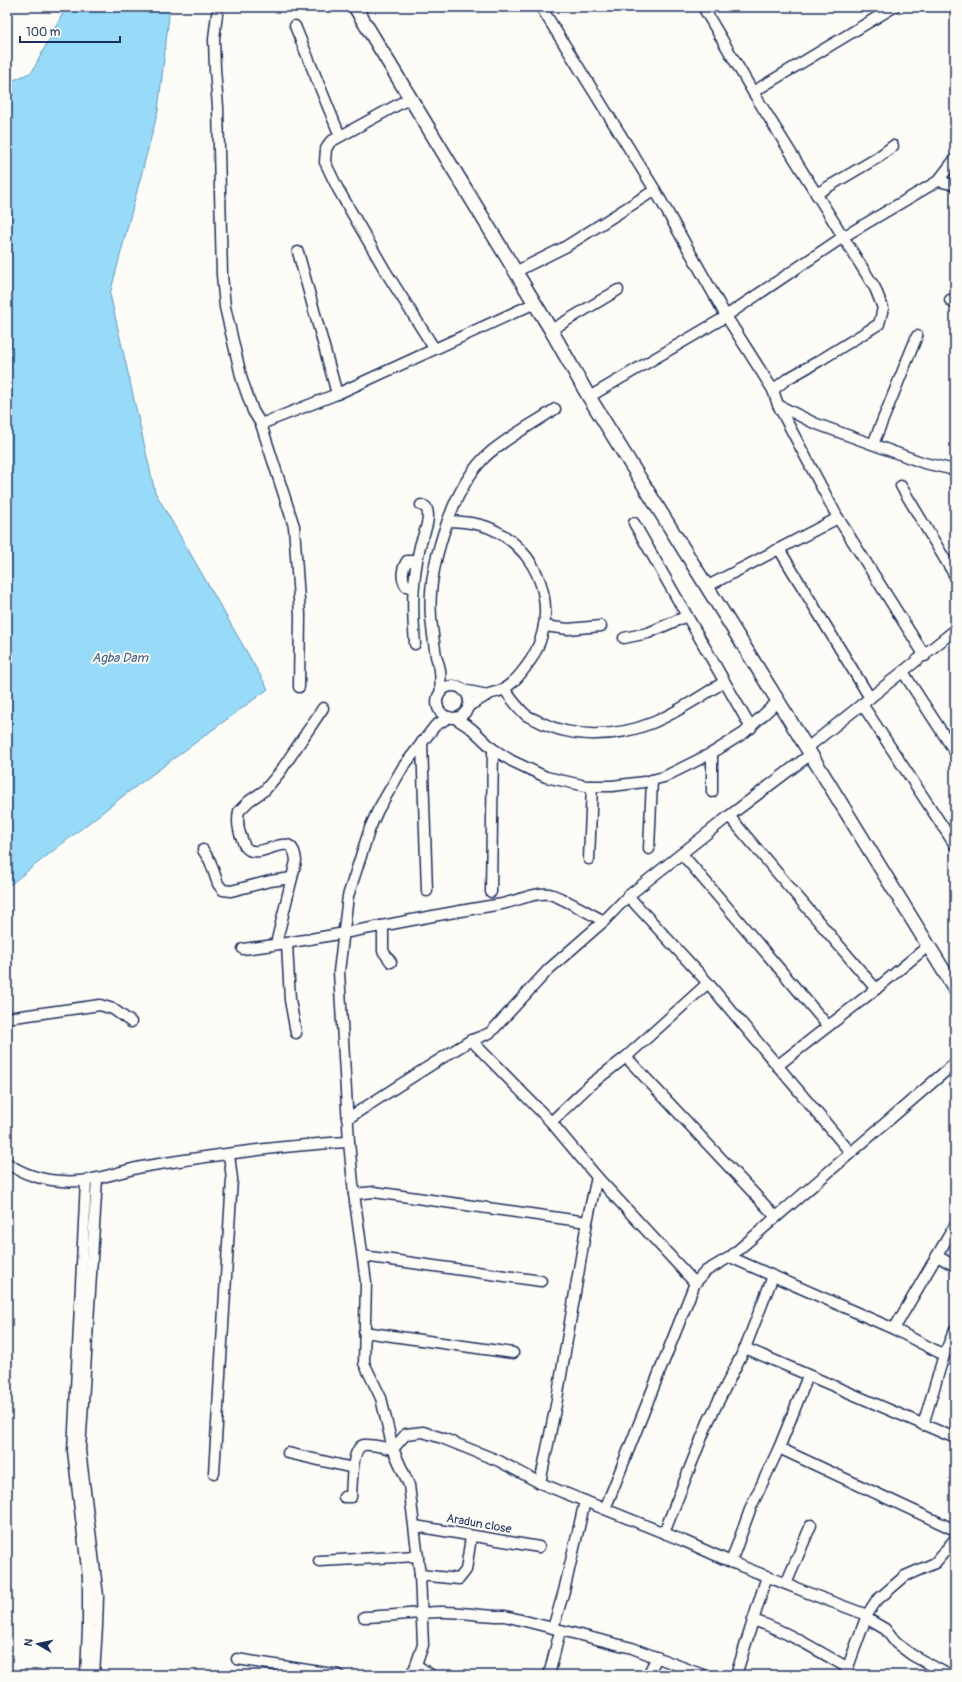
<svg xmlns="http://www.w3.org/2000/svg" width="962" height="1682" font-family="Pangolin,sans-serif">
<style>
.water{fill:#97dbf9;stroke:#6596bb}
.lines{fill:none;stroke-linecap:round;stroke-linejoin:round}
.minor-casing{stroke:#1b2f5e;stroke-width:13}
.major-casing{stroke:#1b2f5e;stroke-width:16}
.minor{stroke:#fdfcf7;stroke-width:10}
.major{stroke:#fdfcf7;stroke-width:13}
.labels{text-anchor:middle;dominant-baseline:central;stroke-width:4;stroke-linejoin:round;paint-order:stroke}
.street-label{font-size:12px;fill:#1b2f5e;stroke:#fdfcf7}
.water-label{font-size:13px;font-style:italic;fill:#3a5a85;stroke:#fdfcf7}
</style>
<rect width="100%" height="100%" fill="#fdfcf7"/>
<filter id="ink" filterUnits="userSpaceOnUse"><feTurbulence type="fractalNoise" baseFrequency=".025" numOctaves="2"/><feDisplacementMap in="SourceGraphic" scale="8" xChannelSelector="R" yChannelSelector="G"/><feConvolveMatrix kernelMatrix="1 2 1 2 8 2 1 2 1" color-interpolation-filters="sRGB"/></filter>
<g filter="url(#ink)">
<!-- water -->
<polygon class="water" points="66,7 170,7 158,111 110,294 155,492 268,689 127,793 7,887 7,83 32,72"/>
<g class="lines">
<!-- minor casing -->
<g class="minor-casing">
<g id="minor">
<polyline points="541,7 655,190 726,316 773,390 778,405 838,518 925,656"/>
<polyline points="703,7 753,92 875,288 883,308 879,324 819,361 787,379 773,390"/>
<polyline points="217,14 214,39 215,69 218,107 222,275 225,307 242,380 253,411 261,424 294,526 300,615 299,687"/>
<polyline points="295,26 340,136"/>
<polyline points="753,92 894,7"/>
<polyline points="410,98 330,142 326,149 325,162 338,189 386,272 434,348"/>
<polyline points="938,181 955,185"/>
<polyline points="816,194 877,158 893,146"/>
<polyline points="298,252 337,394"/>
<polyline points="515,272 565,247 655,190"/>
<polyline points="950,300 955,304"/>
<polyline points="726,316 843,237 938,181 955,159"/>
<polyline points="551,330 618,290"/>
<polyline points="589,397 727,316"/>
<polyline points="778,405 814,423 924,463 955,470"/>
<polyline points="261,424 337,394 535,303"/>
<polyline points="873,444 917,336"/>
<polyline points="901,486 955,576"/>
<path d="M449,521C464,522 482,523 496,531C547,558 561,623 525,668C520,675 511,685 503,689C499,692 494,692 489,694C482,698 475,703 468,706"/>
<polyline points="634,523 751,728"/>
<polyline points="779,549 870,698"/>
<path d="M412,587L406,586C401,578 402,569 407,561H416"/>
<polyline points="706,587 838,518"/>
<polyline points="544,626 568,629 601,626"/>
<polyline points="624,638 648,633 687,616"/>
<path d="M415,644C412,608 412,581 420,546C423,535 432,518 426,507L421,505"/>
<polyline points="903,672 955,752"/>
<circle cx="453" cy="702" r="16"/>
<path d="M504,689C511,698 517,707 526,715C530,718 535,719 540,722C574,739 617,737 652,723C675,714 703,695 724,682"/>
<polyline points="463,690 488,695"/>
<path d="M441,692C440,685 441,678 440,671C440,666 437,661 436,656C434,643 432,630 431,617C427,570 451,493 483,459C499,442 535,423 555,409"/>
<polyline points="862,704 955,845"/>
<polyline points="455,718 472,729 493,749 512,761 546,777 586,786 612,786 644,782 664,777 712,753 744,733 778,701"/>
<polyline points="422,742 427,891"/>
<polyline points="807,748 955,630"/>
<polyline points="712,753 712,792"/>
<polyline points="729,816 876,989"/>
<polyline points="649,849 652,780"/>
<polyline points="203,850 210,861 218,884 223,890 231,891 270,881 292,878"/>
<polyline points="682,854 828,1026"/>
<polyline points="589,859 592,786"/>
<polyline points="491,892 493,749"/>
<polyline points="628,896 708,983 850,1152"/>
<polyline points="380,926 383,931 383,951 391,962"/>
<path d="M276,944L296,861C293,827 266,858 249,850C245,848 243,843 242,839C238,830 237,821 239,811L249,801L265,790L280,772L323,708"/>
<polyline points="287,944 290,1000 296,1033"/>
<path d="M243,949C328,939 412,918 496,905C514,903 532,892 549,894C560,896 592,915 604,921"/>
<polyline points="7,1018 100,1005 113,1009 131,1022"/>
<polyline points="471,1040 551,1122 597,1177 695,1283"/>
<polyline points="626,1057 776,1217"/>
<polyline points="777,1066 876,989 928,946"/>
<path d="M347,1119C387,1093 427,1067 468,1042C475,1038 483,1037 491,1032L549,969L604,921L628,896L729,816L811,754"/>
<polyline points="551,1122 591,1084 626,1057 708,983"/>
<path d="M7,1163C23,1174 41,1180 61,1181C91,1184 118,1171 147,1166C214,1155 282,1145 349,1142"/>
<polyline points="354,1194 374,1192 587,1222"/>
<polyline points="363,1256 541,1281"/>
<polyline points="937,1256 955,1266"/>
<polyline points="730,1257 894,1329 944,1355"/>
<polyline points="894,1329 955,1225"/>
<polyline points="364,1332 513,1353"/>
<polyline points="745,1348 955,1438"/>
<polyline points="923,1425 944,1355 955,1329"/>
<polyline points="779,1448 955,1530"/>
<polyline points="288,1453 353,1468"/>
<polyline points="214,1473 232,1179 229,1154"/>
<polyline points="540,1483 556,1405 587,1222 597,1177"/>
<path d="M344,1497H351C352,1486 351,1447 364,1445C373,1444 384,1448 393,1449L406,1434L423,1432L442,1438L499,1461L540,1483L684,1541L731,1562L811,1594L867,1615"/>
<polyline points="605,1509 695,1283 706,1271 730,1257 955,1063"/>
<polyline points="415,1526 539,1547"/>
<polyline points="664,1533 708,1422 745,1348 773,1276"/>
<polyline points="319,1561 418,1556"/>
<polyline points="731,1562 751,1507 779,1448 808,1376"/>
<polyline points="420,1575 459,1579 466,1570 471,1537"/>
<polyline points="786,1584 811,1525"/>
<path d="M364,1617C389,1616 415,1613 440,1612C462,1611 483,1617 505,1616L632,1648L703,1675"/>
<polyline points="866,1618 885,1629 896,1643 912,1655 949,1675"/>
<path d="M753,1620C786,1631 817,1650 848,1668"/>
<polyline points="553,1628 564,1591 585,1501"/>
<polyline points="237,1659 339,1675"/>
<polyline points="416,1665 431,1675"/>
<polyline points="86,1675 88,1628 88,1577 73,1451 86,1181"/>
<polyline points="94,1675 97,1626 98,1596 80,1450 97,1179"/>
<polyline points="410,1675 415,1668 423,1645 420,1575 409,1485 393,1449 381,1398 364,1363 366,1282 354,1194 349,1142 339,972 348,896 370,828 378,810 403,767 435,726 449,717"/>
<polyline points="549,1675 560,1631"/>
<polyline points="648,1675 657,1657"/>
<polyline points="736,1675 767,1576"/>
<polyline points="845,1675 867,1615 876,1601 905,1576 935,1563 955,1539"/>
</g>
</g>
<!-- major casing -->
<g class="major-casing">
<polyline id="major" points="355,7 551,330 589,397 778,701 955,989"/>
</g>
<!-- minor -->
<use href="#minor" class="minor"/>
<!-- major -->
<use href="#major" class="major"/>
</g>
</g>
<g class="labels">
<!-- street labels -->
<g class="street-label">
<text transform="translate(479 1524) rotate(10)">Aradun close</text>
</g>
<!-- water labels -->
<g class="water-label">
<text x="120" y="658">Agba Dam</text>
</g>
</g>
<!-- margin -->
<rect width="962" height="1682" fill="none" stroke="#fdfcf7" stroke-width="24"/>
<rect x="12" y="12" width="938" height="1658" fill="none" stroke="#1b2f5e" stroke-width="1.5" filter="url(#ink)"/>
<!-- north arrow -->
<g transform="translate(38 1644) rotate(279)" stroke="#fdfcf7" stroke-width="3" paint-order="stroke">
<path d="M0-3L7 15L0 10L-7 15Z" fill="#1b2f5e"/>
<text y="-6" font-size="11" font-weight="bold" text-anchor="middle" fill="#1b2f5e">N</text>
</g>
<!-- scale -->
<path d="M20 36v6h100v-6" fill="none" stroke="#1b2f5e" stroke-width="2"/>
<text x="26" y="36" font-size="12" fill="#1b2f5e" stroke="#fdfcf7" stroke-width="3" paint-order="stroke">100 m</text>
</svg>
